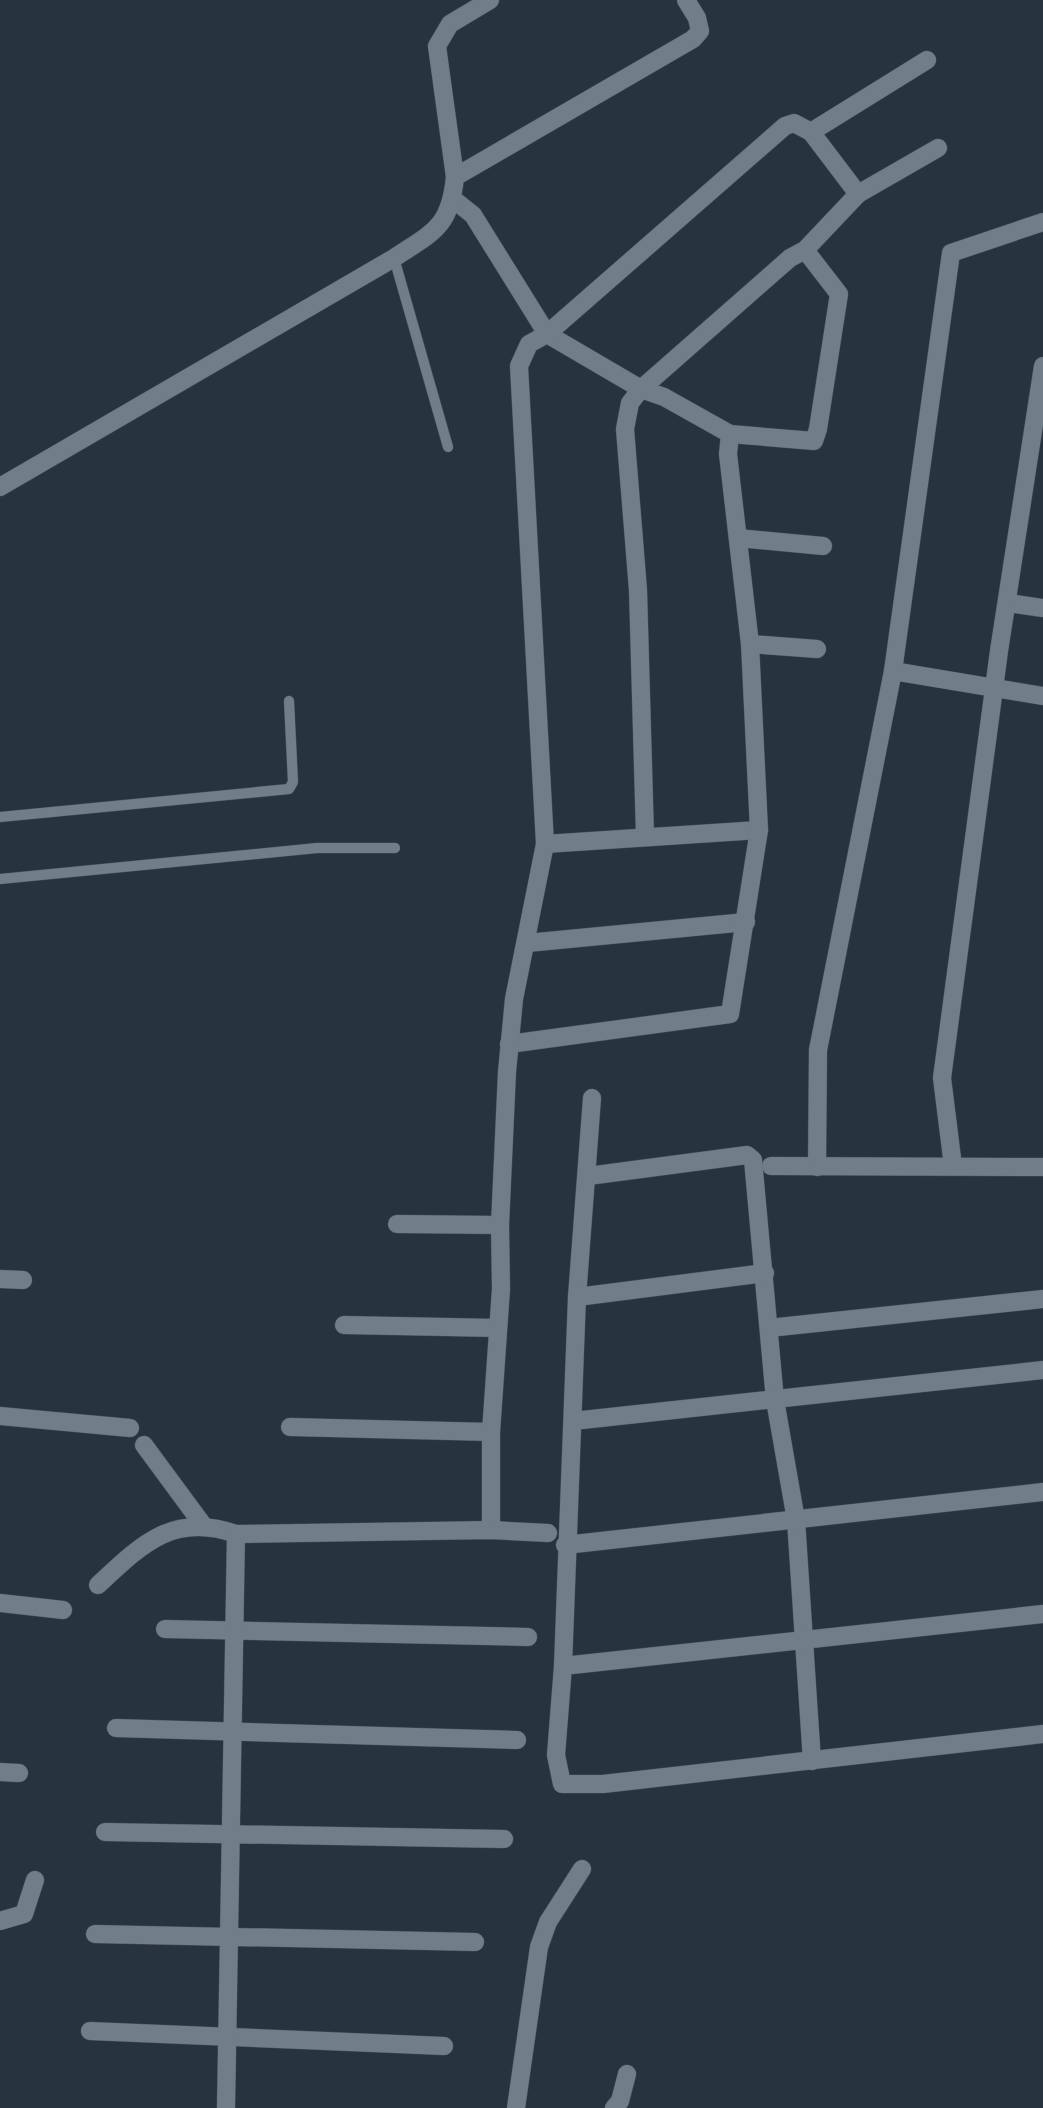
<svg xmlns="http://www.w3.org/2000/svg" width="1043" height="2108" font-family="'Archivo Narrow',sans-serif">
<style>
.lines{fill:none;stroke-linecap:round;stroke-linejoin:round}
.lane-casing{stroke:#454e57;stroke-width:11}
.street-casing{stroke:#454e57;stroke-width:19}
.lane{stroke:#707e8a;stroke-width:10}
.street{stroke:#707e8a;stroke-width:18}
</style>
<rect width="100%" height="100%" fill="#27333d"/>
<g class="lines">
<!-- lane casing -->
<g class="lane-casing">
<g id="lane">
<polyline points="394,258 448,447"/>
<polyline points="0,817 289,789 293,782 289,701"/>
<polyline points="0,879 317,848 395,848"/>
</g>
</g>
<!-- street casing -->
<g class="street-casing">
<g id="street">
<polyline points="455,177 693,39 700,31 697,18 686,0"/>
<polyline points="858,194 938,148"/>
<polyline points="453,199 473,215 547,334 641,389 664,397 730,434 814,441 818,429 839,294 805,250"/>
<path d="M0,487L394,258C433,232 450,228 455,177L437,46L450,24L490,0"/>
<polyline points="738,538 823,546"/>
<polyline points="1008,603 1043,608"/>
<polyline points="750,644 817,649"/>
<polyline points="893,671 1043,696"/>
<polyline points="645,836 638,590 625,429 630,403 641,389 790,258 805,250 858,194 811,132"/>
<polyline points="545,844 759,830"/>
<polyline points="527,943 746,922"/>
<polyline points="509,1044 730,1014 759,830 750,644 728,454 730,434"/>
<polyline points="592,1098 577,1297 563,1666 556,1755 562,1784 603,1784 1043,1734"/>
<polyline points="771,1166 1043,1167"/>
<polyline points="953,1166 942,1078 999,651 1043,366"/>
<polyline points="817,1167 818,1050 893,671 951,253 1043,222"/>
<polyline points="588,1176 747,1155 753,1160 775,1400 796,1520 812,1761"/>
<polyline points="397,1224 500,1225"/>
<polyline points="0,1279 23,1280"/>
<polyline points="577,1297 765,1273"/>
<polyline points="344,1325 498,1328"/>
<polyline points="769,1328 1043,1299"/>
<polyline points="0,1416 130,1428"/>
<polyline points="573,1421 1043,1370"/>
<polyline points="290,1427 491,1432"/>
<polyline points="144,1445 203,1525"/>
<polyline points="491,1530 491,1432 501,1289 500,1225 507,1072 514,999 545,844 519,366 529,344 547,334 785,126 794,123 811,132 927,60"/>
<polyline points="565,1545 1043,1492"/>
<path d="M98,1585C142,1544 173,1512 236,1534L491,1530L548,1533"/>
<polyline points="0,1603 63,1610"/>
<polyline points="165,1629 528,1637"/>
<polyline points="563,1666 1043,1614"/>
<polyline points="116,1728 517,1740"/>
<polyline points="0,1772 19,1773"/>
<polyline points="105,1832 504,1839"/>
<polyline points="0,1921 24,1914 35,1880"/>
<polyline points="95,1934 475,1942"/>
<polyline points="90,2031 444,2046"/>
<polyline points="226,2108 236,1534"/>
<polyline points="516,2108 539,1947 548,1922 582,1869"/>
<polyline points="614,2108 620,2101 627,2074"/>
</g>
</g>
<!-- lane -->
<use href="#lane" class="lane"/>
<!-- street -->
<use href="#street" class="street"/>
</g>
</svg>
